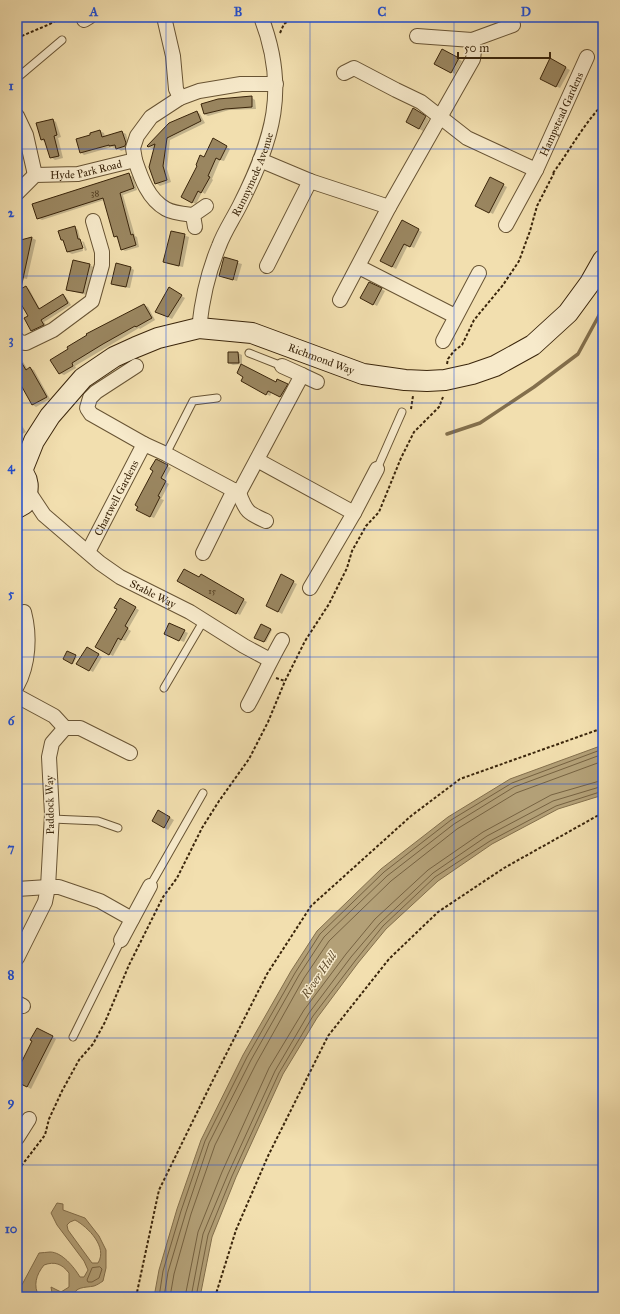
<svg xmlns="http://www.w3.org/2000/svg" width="620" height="1314" font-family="'IM FELL Great Primer',serif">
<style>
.water{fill:#b3a077;stroke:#836f4c;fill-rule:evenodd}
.shadow{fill:#0003}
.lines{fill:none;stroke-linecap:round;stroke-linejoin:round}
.shore{stroke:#766241;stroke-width:1}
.stream{stroke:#836f4c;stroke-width:3.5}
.building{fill:#9a8660;stroke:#3a250b}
.lane-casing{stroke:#685434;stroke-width:9}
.street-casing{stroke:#685434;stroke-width:16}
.secondary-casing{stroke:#3a250b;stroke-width:22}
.path{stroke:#3a250b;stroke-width:2;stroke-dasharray:3 2;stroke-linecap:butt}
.lane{stroke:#f7eacb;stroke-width:7}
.street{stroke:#f7eacb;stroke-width:14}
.secondary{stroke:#f7eacb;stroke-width:20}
.grid{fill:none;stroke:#1d4ed8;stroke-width:1;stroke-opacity:0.55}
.labels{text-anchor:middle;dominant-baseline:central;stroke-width:3;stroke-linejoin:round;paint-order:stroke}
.number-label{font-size:9px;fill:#523d20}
.street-label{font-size:11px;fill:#3a250b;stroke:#f7eacb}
.water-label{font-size:12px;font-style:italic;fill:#5e4a2b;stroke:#f7eacb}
.neatline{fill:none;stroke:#1d4ed8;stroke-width:1.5}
.grid-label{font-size:13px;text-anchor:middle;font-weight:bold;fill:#1d4ed8}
</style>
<rect width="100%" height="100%" fill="#f2dfaf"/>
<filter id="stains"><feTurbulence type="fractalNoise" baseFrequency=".005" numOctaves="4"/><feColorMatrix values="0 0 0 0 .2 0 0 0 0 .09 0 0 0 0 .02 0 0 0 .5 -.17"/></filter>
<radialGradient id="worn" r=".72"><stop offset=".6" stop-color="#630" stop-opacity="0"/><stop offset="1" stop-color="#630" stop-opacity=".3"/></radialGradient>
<!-- water -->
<g class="water">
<polygon points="603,745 603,795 558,809 492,844 438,881 386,929 358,963 317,1018 283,1074 236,1177 212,1237 200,1297 154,1297 159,1270 177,1209 201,1140 243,1055 291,971 317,931 381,869 448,817 510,779"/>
<path d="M57,1203L63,1204V1210L85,1218L99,1236L106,1250V1268L103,1281C100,1283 97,1285 94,1286C84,1288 76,1286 72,1297H60L52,1293L51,1287L61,1292L69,1287V1273C62,1264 55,1261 44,1265C36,1275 33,1285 39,1297H31L26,1294L21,1297H17V1294L39,1253C43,1253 46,1252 50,1252C62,1252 74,1267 80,1277H84L88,1270L84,1261L57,1225L51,1213ZM75,1220C88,1227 108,1247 98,1263H92L68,1230L67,1225L70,1222Z"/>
</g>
<!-- shadow -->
<g class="shadow">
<polygon points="442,51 462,61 455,74 435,63"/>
<polygon points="551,60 570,70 560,88 545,81"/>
<polygon points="252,98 255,100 256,109 229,110 208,116 204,114"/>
<polygon points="414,110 429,119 423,131 407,122"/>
<polygon points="197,112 200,114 205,123 170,140 167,169 171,182 160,186 156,183 155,147 153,149 149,147"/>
<polygon points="53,120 56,122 61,137 58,138 63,158 55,160 51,157 45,142 42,140"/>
<polygon points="100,131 104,133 105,137 122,132 126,134 129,145 129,148 121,151 117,147 114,148 112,147 84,155 81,152 92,136"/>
<polygon points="213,140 230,149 224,161 220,160 212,179 213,180 205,194 202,192 196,204 182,197 205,158"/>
<polygon points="129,175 133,177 137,190 123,195 135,236 137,237 139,247 125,251 122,249 119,239 114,236 104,200 42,220 38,218"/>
<polygon points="490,179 507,187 493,214 476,205"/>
<polygon points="402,221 422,232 414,248 408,245 396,269 381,261"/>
<polygon points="75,227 78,230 83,251 72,254 68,252 65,241 62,239"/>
<polygon points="172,232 189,237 183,267 168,264 164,262"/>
<polygon points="32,238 36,240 27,279 17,277 18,242"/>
<polygon points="82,241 84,242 87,250 85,251"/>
<polygon points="224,259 242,264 237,281 220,276"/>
<polygon points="90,265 93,267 87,295 71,291 67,289"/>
<polygon points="131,268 134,270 130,288 116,286 112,283"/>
<polygon points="369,283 385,291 377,306 361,297"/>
<polygon points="26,287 29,289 40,309 63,295 66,297 71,305 44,322 47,327 35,332 32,330 29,316 17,295 17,292"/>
<polygon points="169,289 185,298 172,319 156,312"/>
<polygon points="144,305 148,307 155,320 140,329 139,328 75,366 76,368 64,375 60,373 52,360"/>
<polygon points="17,352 28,370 30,368 34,370 50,399 36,407 33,405 17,376"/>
<polygon points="229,353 238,353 242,355 242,364 233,365 229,363"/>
<polygon points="278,380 291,387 284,398 272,392 270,396 242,381 276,383"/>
<polygon points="17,418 26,432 17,437"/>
<polygon points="156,460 171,468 164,481 169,484 161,499 164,500 154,518 141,512 139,507 155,470"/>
<polygon points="202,576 247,602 240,615 179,581 200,579"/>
<polygon points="282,576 297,584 282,614 267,605"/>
<polygon points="120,599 139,610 128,629 131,631 125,641 122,640 113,656 96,647 119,609"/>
<polygon points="262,625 272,630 266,642 256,637"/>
<polygon points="184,631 188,633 184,642 169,636"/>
<polygon points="87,648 102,657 93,672 78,664"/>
<polygon points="67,652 77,657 73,664 64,659"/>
<polygon points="158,811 174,820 168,830 153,821"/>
<polygon points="37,1029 56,1039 31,1089 17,1081 17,1071 34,1041"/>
</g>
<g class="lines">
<!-- shore -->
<g class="shore">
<polygon points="100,1267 102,1269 99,1278 92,1282 88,1282 87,1280 92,1268"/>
<polyline points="159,1297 163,1271 181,1211 205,1141 247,1057 295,973 320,934 384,872 451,820 512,783 603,749"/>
<polyline points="164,1297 168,1272 186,1212 209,1143 251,1060 299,975 324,937 387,876 454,824 514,787 603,754"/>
<polyline points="170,1297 174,1274 191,1214 215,1145 257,1062 304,978 329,941 391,881 457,829 516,793 603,761"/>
<polyline points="185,1297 198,1232 222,1172 269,1068 304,1010 346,954 375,919 428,870 483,832 551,795 603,780"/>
<polyline points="191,1297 203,1234 228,1174 275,1071 309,1013 351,957 380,923 433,873 487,836 553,801 603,786"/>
<polyline points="196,1297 208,1235 232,1176 279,1073 313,1016 355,961 383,926 435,877 490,841 556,806 603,791"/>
</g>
<!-- stream -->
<polyline class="stream" points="447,434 480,423 534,387 578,354 603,308"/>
</g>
<!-- building -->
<g class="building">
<polygon points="442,49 459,58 451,73 434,64"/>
<polygon points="550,58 566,67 556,87 540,79"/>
<polygon points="252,96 252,107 225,109 204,114 201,104 218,99"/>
<polygon points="413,108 426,116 419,129 406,122"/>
<polygon points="197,111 201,121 167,138 163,166 167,180 155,184 149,167 155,144 148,147 147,146 169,123"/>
<polygon points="53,119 57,135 54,136 59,156 50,158 44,139 41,140 36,123"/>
<polygon points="100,130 102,137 122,131 126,143 125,146 116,149 115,145 109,146 109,145 80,153 76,139 90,135 90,133"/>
<polygon points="213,138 227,146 220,160 216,158 208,176 210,177 201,193 198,191 192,203 181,197 197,166 196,165 200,155 204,157"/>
<polygon points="129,173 134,188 120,193 131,235 133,234 136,245 121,250 117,236 114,237 103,198 37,219 32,204"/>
<polygon points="490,177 504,184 489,213 475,206"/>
<polygon points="402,220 419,229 410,247 404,244 392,267 380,261"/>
<polygon points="75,226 78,239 80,239 83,248 67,252 63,240 61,240 58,231"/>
<polygon points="171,231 185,234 179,266 163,262"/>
<polygon points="32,237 21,288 17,287 17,241"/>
<polygon points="224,257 238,261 233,280 219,276"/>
<polygon points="73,260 90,264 83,293 66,290"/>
<polygon points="116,263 131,267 126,287 111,284"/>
<polygon points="369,282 382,288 373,305 360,298"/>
<polygon points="26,286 39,309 63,294 68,303 41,320 44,325 31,331 24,318 28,316 17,297 17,291"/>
<polygon points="169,287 182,295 168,317 155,312"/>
<polygon points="144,304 152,318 136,327 135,326 103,344 72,363 73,366 59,374 50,360 68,349 67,347 87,335 86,334"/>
<polygon points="228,352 238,352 239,363 228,363"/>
<polygon points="17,355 26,370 30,367 47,397 32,405 17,378"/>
<polygon points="241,364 276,382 277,379 288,384 280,397 268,391 266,395 241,381 243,377 237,373"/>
<polygon points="156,459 168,465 161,478 166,481 158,496 160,497 150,517 136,510 138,507 135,505 153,471 150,469"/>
<polygon points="184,569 199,577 201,574 244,599 236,614 177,581"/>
<polygon points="281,574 294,581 278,612 266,606"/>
<polygon points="120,598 136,607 125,626 128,628 121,640 118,638 109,655 95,647 117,609 114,608"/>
<polygon points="169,623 185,630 179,641 164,634"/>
<polygon points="261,624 271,629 264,642 254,638"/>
<polygon points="87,647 99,654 89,671 76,664"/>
<polygon points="67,651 76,655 72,664 63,659"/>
<polygon points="158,810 170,817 164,828 152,821"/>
<polygon points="37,1028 53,1036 27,1087 17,1082 17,1068 20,1062 21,1063 32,1041 30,1040"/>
</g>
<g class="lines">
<!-- lane casing -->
<g class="lane-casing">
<g id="lane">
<polyline points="17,78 62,40"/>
<polyline points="249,353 282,366"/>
<polyline points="166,454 193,401 217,398"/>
<polyline points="377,469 402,412"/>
<polyline points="164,688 204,620"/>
<polyline points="52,819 98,821 118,828"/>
<polyline points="150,886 203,793"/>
<polyline points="73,1037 121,940"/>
</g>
</g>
<!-- street casing -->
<g class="street-casing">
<g id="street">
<polyline points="164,17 173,56 176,89 180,98"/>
<polyline points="84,20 89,17"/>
<polyline points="472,40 513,25"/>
<polyline points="344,73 354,68 396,90 421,102 467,138 536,170"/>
<polyline points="17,116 26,135 35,175"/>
<path d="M135,160C141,178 148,199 166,209C173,213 185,214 193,215"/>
<polyline points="260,160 310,181 389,207 473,59 474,51 472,40 417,36"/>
<path id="s1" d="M17,193L35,175L78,174L135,160L133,148L137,136L151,117L180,98L199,91L241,84H276"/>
<path id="s2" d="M506,225L536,170L587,57"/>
<polyline points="195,227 193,215 206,206"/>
<polyline points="267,266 310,181"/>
<polyline points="359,267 455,316"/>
<polyline points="340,300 389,207"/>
<path id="s3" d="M199,328C202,300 208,272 219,246C224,232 233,219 240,205C273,139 289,89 261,17"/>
<polyline points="17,339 19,342 26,343 53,330 92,301 102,265 102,252 93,221"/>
<polyline points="443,341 479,273"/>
<polyline points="136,366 96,392 90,398 87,408 91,414 144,444"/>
<polyline points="302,375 317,382"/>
<polyline points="257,460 354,513 310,588"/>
<path id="s4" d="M28,491L44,515L100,563L120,577L190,612L244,646L270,660"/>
<path d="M239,493C246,512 248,513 266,521"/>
<polyline points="354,513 377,469"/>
<path id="s5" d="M88,552L144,444L166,454L239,493L302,375L282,366"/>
<polyline points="203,553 234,490"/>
<path d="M17,686C29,664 30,635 24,612"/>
<polyline points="17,696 54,716 65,728"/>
<path d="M248,705C260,683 270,661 282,640"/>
<polyline points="17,889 48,887 59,887 100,901 132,919"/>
<polyline points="121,940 150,886"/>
<polyline points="17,958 45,902 48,887 52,814 49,757 52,743 65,728 80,728 130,753"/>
<polyline points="17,1003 23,1006"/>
<polyline points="17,1138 29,1119"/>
</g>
</g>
<!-- secondary casing -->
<g class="secondary-casing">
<g id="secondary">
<path d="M17,468C31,477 29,490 24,504L17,508"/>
<path id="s6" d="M22,471L34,441L50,416L83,378L114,357L136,347L158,338L199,328L252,333L363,374L405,380L427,381L445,380L472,374L495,366L533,345L568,313L590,283L603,260"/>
</g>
</g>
<!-- path -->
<g class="path">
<polyline points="280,33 284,24 294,17"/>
<polyline points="17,38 50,24 62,17"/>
<path d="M553,173C570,150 583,125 603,104"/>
<polyline points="447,364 448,359 454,351 462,345 474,320 503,285 519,261 530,231 537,206 554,173"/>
<polyline points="411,409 413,396"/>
<polyline points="276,678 285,681"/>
<polyline points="17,1162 22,1165"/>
<polyline points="17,1175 22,1165 45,1135 49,1119 62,1091 79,1060 93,1044 105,1022 129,965 163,897 177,878 202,828 219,801 249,759 268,722 285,681 305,641 329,604 347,568 352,551 366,526 379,512 401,458 414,432 439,407 443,397"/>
<polyline points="136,1297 159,1190 212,1082 267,974 311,906 411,816 460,779 603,728"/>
<polyline points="215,1297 236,1230 268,1156 328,1036 389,959 438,912 504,868 597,816 603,814"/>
</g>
<!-- lane -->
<use href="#lane" class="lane"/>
<!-- street -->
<use href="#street" class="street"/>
<!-- secondary -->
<use href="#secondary" class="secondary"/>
</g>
<!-- grid -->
<path class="grid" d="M166,17V1297M310,17V1297M454,17V1297M17,149H603M17,276H603M17,403H603M17,530H603M17,657H603M17,784H603M17,911H603M17,1038H603M17,1165H603"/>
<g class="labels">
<!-- number labels -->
<g class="number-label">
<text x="95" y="192">38</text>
<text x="212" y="590">15</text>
</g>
<!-- street labels -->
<g class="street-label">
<text stroke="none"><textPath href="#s2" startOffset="124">Hampstead Gardens</textPath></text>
<text stroke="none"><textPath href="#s1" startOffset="77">Hyde Park Road</textPath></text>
<text stroke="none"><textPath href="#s3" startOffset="164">Runnymede Avenue</textPath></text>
<text stroke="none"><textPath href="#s6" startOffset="367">Richmond Way</textPath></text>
<text stroke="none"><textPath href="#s5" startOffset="61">Chartwell Gardens</textPath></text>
<text stroke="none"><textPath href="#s4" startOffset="164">Stable Way</textPath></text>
<text transform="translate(50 805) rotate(-91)">Paddock Way</text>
</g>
<!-- water labels -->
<g class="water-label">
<text transform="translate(319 975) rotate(-56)">River Hull</text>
</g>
</g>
<!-- margin -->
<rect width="620" height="1314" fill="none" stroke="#f2dfaf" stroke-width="44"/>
<!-- scale -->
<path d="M458 52v6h92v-6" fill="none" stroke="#3a250b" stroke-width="2"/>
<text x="464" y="52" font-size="12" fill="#3a250b" stroke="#f7eacb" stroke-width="3" paint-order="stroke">50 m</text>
<rect x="22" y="22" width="576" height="1270" class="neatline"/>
<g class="grid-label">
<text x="94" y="16">A</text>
<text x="238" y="16">B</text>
<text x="382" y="16">C</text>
<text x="526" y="16">D</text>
<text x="11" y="90">1</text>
<text x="11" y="217">2</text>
<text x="11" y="344">3</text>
<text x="11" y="471">4</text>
<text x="11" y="598">5</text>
<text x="11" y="725">6</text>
<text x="11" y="852">7</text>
<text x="11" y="979">8</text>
<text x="11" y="1106">9</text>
<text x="11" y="1233">10</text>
</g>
<rect width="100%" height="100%" filter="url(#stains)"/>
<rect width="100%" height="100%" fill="url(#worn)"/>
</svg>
